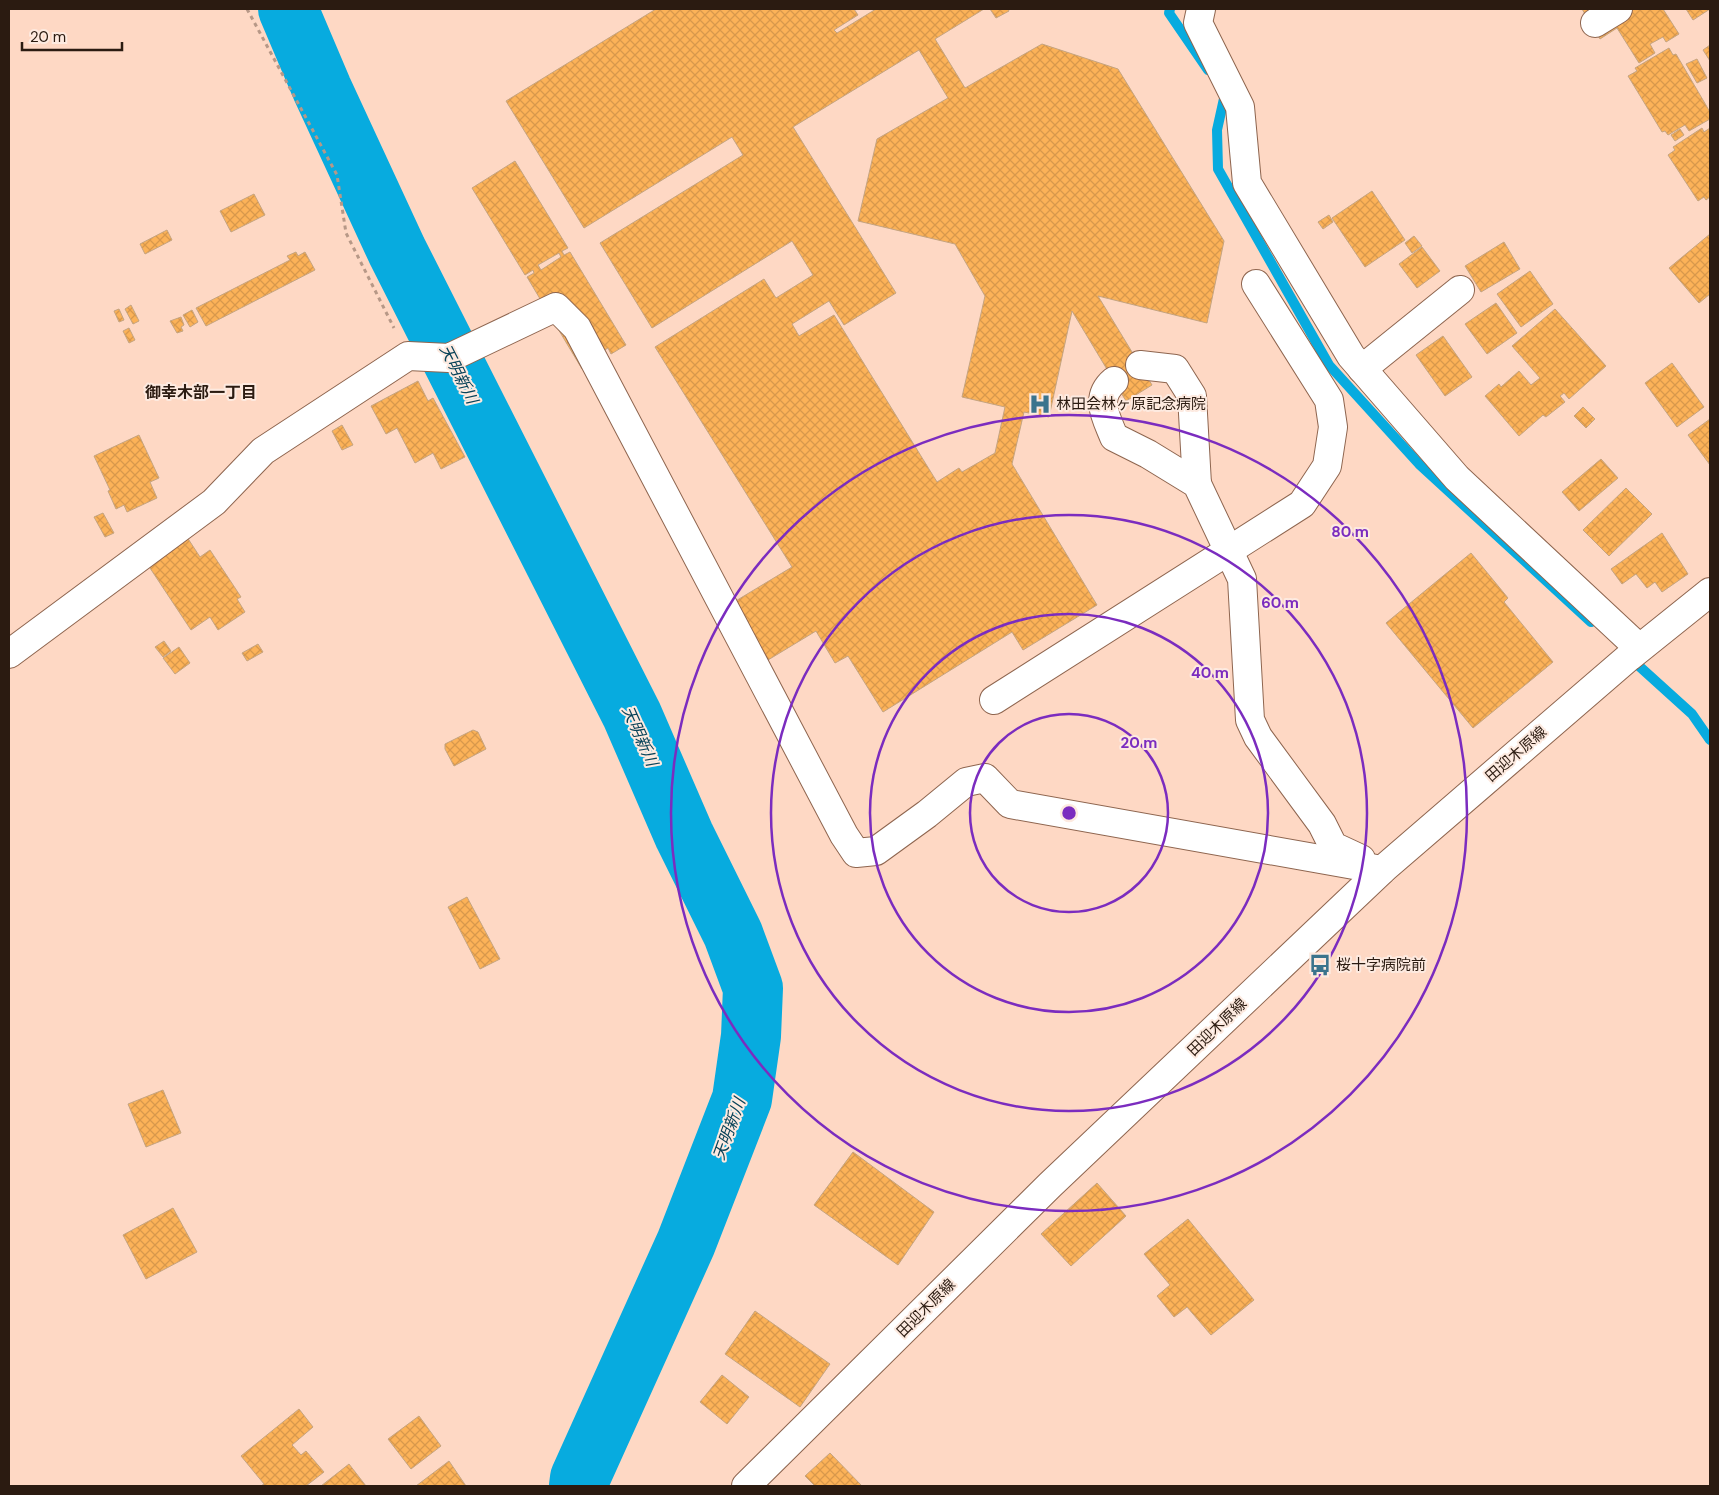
<svg xmlns="http://www.w3.org/2000/svg" width="1719" height="1495" font-family="'DM Sans','Noto Sans JP',sans-serif">
<style>
.lines{fill:none;stroke-linecap:round;stroke-linejoin:round}
.stream{stroke:#07abdf;stroke-width:10}
.river{stroke:#07abdf;stroke-width:60}
.building{fill:url(#building-cross-hatch);stroke:#c5a480;fill-rule:evenodd}
.street-casing{stroke:#8e654f;stroke-width:30}
.secondary-casing{stroke:#8e654f;stroke-width:30}
.path{stroke:#b79887;stroke-width:3;stroke-dasharray:4 4;stroke-linecap:butt}
.street{stroke:#fff;stroke-width:28}
.secondary{stroke:#fff;stroke-width:28}
.ring{fill:none;stroke:#7b2cbf;stroke-width:2.5}
.labels{text-anchor:middle;dominant-baseline:central;stroke-width:4;stroke-linejoin:round;paint-order:stroke}
.poi-label{font-size:15px;fill:#2b1b11;stroke:#fdeae0;text-anchor:start}
.street-label{font-size:15px;fill:#2b1b11;stroke:#fdeae0}
.water-label{font-size:16px;font-style:italic;fill:#094359;stroke:#fdeae0}
.neighbourhood-label{font-size:16px;font-weight:bold;fill:#2b1b11;stroke:#fdeae0}
.centre{fill:#7b2cbf;stroke:#fdeae0;stroke-width:2.5}
.ring-label{font-size:15px;text-anchor:middle;font-weight:bold;fill:#7b2cbf;stroke:#fdeae0;stroke-width:4;stroke-linejoin:round;paint-order:stroke}
</style>
<defs>
<pattern id="building-cross-hatch" width="8" height="8" patternUnits="userSpaceOnUse" patternTransform="scale(1.25)"><rect width="8" height="8" fill="#fcb258"/><path d="M0 0l8 8M0 8l8-8" fill="none" stroke="#d8984c"/></pattern>
</defs>
<rect width="100%" height="100%" fill="#fed8c4"/>
<g class="lines">
<!-- stream -->
<g class="stream">
<polyline points="1170,9 1169,13 1208,70"/>
<polyline points="1223,92 1225,94 1217,130 1218,169 1329,365 1419,464 1591,622"/>
<polyline points="1629,657 1692,714 1710,740"/>
</g>
<!-- river -->
<polyline class="river" points="288,9 322,89 397,251 632,715 684,835 733,934 753,988 751,1036 742,1099 686,1243 580,1478 579,1486"/>
</g>
<!-- building -->
<g class="building">
<path d="M656,9H854L858,15L834,30L837,33L876,9H984L935,39L965,88L1042,44L1118,69L1224,241L1207,323L1098,296L1152,385L1126,401L1072,311L1049,417L1024,412L1012,464L1097,605L1023,650L1012,632L883,712L848,656L835,663L816,631L768,660L734,602L792,567L655,347L764,279L776,298L813,275L792,241L652,328L600,243L743,155L732,137L584,228L506,101ZM919,50L948,98L877,139L858,221L955,244L985,296L962,397L1005,407L995,453L962,472L959,468L937,482L834,315L799,336L792,324L829,301L844,325L896,293L793,127Z"/>
<polygon points="990,9 1008,9 1009,11 996,18"/>
<polygon points="1582,9 1663,9 1679,34 1666,42 1663,37 1650,44 1655,53 1639,63 1617,28 1600,39"/>
<polygon points="1686,9 1710,9 1693,20"/>
<polygon points="1710,45 1710,61 1703,50"/>
<polygon points="1669,48 1673,55 1676,54 1710,112 1710,119 1689,131 1685,125 1668,135 1665,131 1662,132 1628,76 1637,71 1635,68"/>
<polygon points="1697,59 1707,78 1697,83 1686,64"/>
<polygon points="1702,128 1704,132 1710,128 1710,197 1706,200 1704,197 1698,201 1668,155 1675,150 1673,147"/>
<polygon points="1680,129 1684,135 1675,141 1671,135"/>
<path d="M515,161L568,248L562,251L564,255L570,252L626,345L611,354L608,348L596,355L599,359L582,369L527,277L534,273L533,270L525,275L472,188ZM559,253L561,257L541,270L538,265Z"/>
<polygon points="1372,191 1405,240 1365,267 1332,218"/>
<polygon points="254,194 265,215 231,232 220,211"/>
<polygon points="1329,215 1333,222 1323,229 1318,222"/>
<polygon points="167,230 172,240 145,254 140,244"/>
<polygon points="1710,234 1710,294 1699,303 1669,268"/>
<polygon points="1414,236 1422,246 1412,253 1405,243"/>
<polygon points="1504,242 1520,269 1481,292 1465,266"/>
<polygon points="1422,247 1440,271 1417,288 1399,264"/>
<polygon points="296,252 298,256 305,252 315,270 206,326 196,308 290,260 287,256"/>
<polygon points="1530,271 1553,304 1521,327 1497,294"/>
<polygon points="1496,303 1517,333 1487,354 1465,324"/>
<polygon points="131,305 139,321 133,324 125,309"/>
<polygon points="119,309 124,320 119,322 114,311"/>
<polygon points="1555,309 1606,366 1569,399 1564,393 1560,396 1565,402 1546,417 1543,415 1519,436 1485,396 1499,384 1501,387 1519,371 1531,385 1540,378 1512,346"/>
<polygon points="192,310 198,322 190,327 183,315"/>
<polygon points="181,317 184,325 181,327 183,331 177,333 170,321"/>
<polygon points="129,328 135,340 129,343 123,331"/>
<polygon points="1443,336 1472,377 1445,396 1416,355"/>
<polygon points="1672,363 1704,407 1677,427 1645,383"/>
<polygon points="418,381 428,401 433,398 465,457 441,469 433,453 415,463 397,428 386,434 371,406"/>
<polygon points="1583,407 1595,419 1586,428 1574,416"/>
<polygon points="1710,419 1710,465 1688,435"/>
<polygon points="342,425 353,445 342,450 332,431"/>
<polygon points="139,435 159,478 150,482 157,498 127,512 124,505 116,509 108,491 110,490 94,456"/>
<polygon points="1601,459 1618,478 1579,511 1562,492"/>
<polygon points="1626,488 1652,514 1609,556 1583,530"/>
<polygon points="103,513 114,533 105,537 94,517"/>
<polygon points="183,531 200,557 210,550 241,597 237,599 245,612 218,630 210,617 191,630 146,562"/>
<polygon points="1662,533 1688,574 1662,592 1655,582 1647,588 1636,574 1622,584 1611,569"/>
<polygon points="1471,553 1508,598 1504,602 1553,662 1473,728 1386,623"/>
<polygon points="164,641 171,651 163,657 155,647"/>
<polygon points="258,644 263,652 247,661 242,653"/>
<polygon points="179,647 190,663 175,674 163,658"/>
<polygon points="473,730 478,732 486,749 454,766 445,749 445,744"/>
<polygon points="467,897 500,959 480,969 448,907"/>
<polygon points="163,1090 181,1133 146,1147 128,1104"/>
<polygon points="853,1152 934,1212 898,1265 814,1205"/>
<polygon points="1097,1183 1126,1216 1071,1266 1041,1234"/>
<polygon points="173,1208 197,1252 146,1279 123,1235"/>
<polygon points="1188,1219 1254,1300 1211,1335 1187,1307 1174,1317 1157,1296 1170,1285 1144,1254"/>
<polygon points="755,1311 830,1364 800,1407 725,1354"/>
<polygon points="722,1375 749,1397 727,1424 700,1402"/>
<polygon points="299,1409 313,1427 292,1445 301,1455 306,1451 324,1472 306,1486 261,1486 264,1484 241,1456"/>
<polygon points="419,1416 441,1446 411,1469 388,1439"/>
<polygon points="830,1453 862,1486 815,1486 805,1476"/>
<polygon points="449,1461 466,1486 416,1486"/>
<polygon points="349,1464 366,1486 321,1486"/>
</g>
<g class="lines">
<!-- street casing -->
<g class="street-casing">
<g id="street">
<polyline points="1201,9 1198,23 1240,107 1247,183 1351,356 1457,478 1639,648"/>
<polyline points="1595,23 1618,9"/>
<polyline points="1140,365 1175,369 1192,396 1197,484"/>
<polyline points="1362,369 1460,290"/>
<path d="M1114,381C1094,398 1106,417 1114,437L1148,454L1197,484L1242,579L1250,720L1258,737L1322,824L1333,846L1361,859"/>
<polyline points="9,654 214,502 263,451 408,356 449,358 556,307 577,328 844,835 856,853 876,851 927,814 966,782 985,778 1010,804 1382,870"/>
<polyline points="994,700 1302,504 1327,466 1333,427 1329,400 1256,284"/>
</g>
</g>
<!-- secondary casing -->
<g class="secondary-casing">
<polyline id="secondary" points="746,1486 1050,1185 1382,870 1629,657 1710,592"/>
</g>
<!-- path -->
<polyline class="path" points="247,9 337,175 346,233 394,328"/>
<!-- street -->
<use href="#street" class="street"/>
<!-- secondary -->
<use href="#secondary" class="secondary"/>
</g>
<!-- distance rings -->
<g class="ring">
<circle cx="1069" cy="813" r="99"/>
<circle cx="1069" cy="813" r="199"/>
<circle cx="1069" cy="813" r="298"/>
<circle cx="1069" cy="813" r="398"/>
</g>
<!-- icons -->
<defs>
<g id="hospital-bare" transform="scale(1.725)"><path d="M-5-5h3v3.5h4V-5h3V5h-3V1.5h-4V5h-3Z" fill="#3b748d" stroke="#fdeae0" stroke-width="2.5" paint-order="stroke"/></g>
<g id="bus-bare" transform="scale(1.725)"><path d="M-5-6H5V4H4V6H2V4H-2V6H-4V4H-5ZM-3.5-4V0h7V-4ZM-3.5 1.2v1.5H-2V1.2ZM2 1.2v1.5H3.5V1.2Z" fill="#3b748d" stroke="#fdeae0" stroke-width="2.5" paint-order="stroke"/></g>
</defs>
<g fill-rule="evenodd">
<use href="#hospital-bare" x="1040" y="404"/>
<use href="#bus-bare" x="1320" y="965"/>
</g>
<g class="labels">
<!-- poi labels -->
<g class="poi-label">
<text x="1056" y="404">林田会林ヶ原記念病院</text>
<text x="1336" y="965">桜十字病院前</text>
</g>
<!-- street labels -->
<g class="street-label">
<text transform="translate(1516 754) rotate(-41)">田迎木原線</text>
<text transform="translate(1217 1027) rotate(-44)">田迎木原線</text>
<text transform="translate(926 1308) rotate(-45)">田迎木原線</text>
</g>
<!-- water labels -->
<g class="water-label">
<text transform="translate(459 374) rotate(63)">天明新川</text>
<text transform="translate(640 736) rotate(66)">天明新川</text>
<text transform="translate(729 1129) rotate(-70)">天明新川</text>
</g>
<!-- neighbourhood labels -->
<g class="neighbourhood-label">
<text x="201" y="392">御幸木部一丁目</text>
</g>
</g>
<circle cx="1069" cy="813" r="8" class="centre"/>
<g class="ring-label">
<text x="1350" y="537">80 m</text>
<text x="1280" y="608">60 m</text>
<text x="1210" y="678">40 m</text>
<text x="1139" y="748">20 m</text>
</g>
<!-- border -->
<rect width="1719" height="1495" fill="none" stroke="#2b1b11" stroke-width="20"/>
<!-- scale -->
<path d="M22 42v8h100v-8" fill="none" stroke="#2b1b11" stroke-width="2.5"/>
<text x="30" y="42" font-size="15" fill="#2b1b11" stroke="#fdeae0" stroke-width="4" paint-order="stroke">20 m</text>
</svg>
